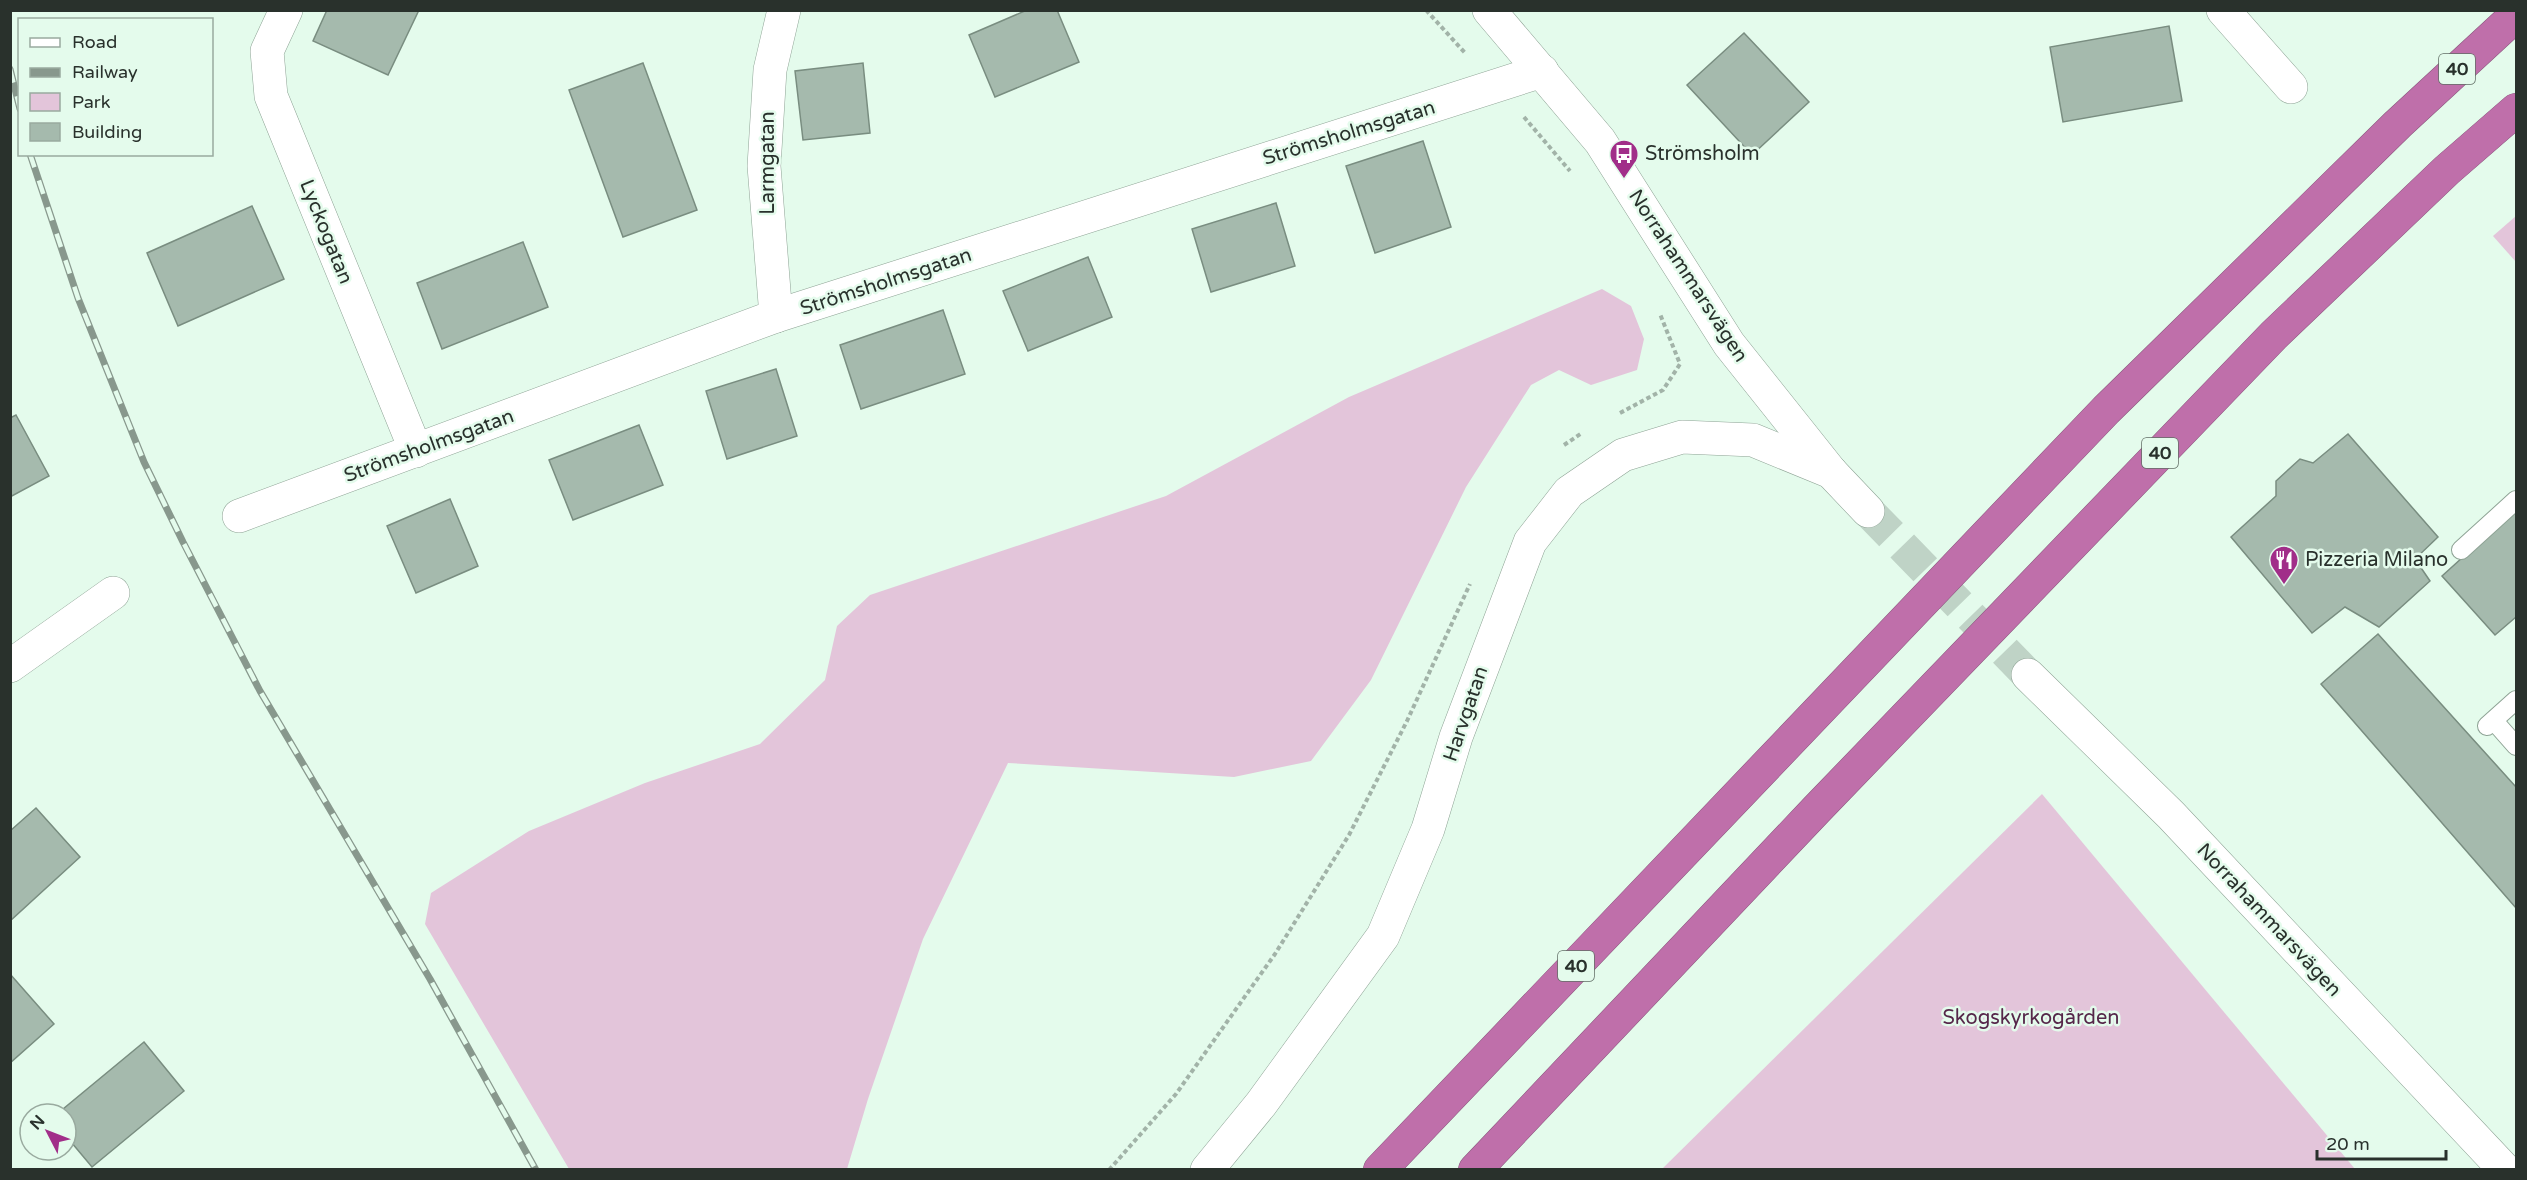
<svg xmlns="http://www.w3.org/2000/svg" width="2527" height="1180" font-family="'Varela Round',sans-serif">
<style>
.green{fill:#e3c5da}
.building{fill:#a5baad;stroke:#798d80;stroke-width:1.5}
.lines{fill:none;stroke-linecap:round;stroke-linejoin:round}
.tertiary-tunnel{stroke:#bfd3c6;stroke-width:33;stroke-dasharray:33 16;stroke-linecap:butt}
.service-casing{stroke:#8ea395;stroke-width:20}
.minor-casing{stroke:#8ea395;stroke-width:34}
.tertiary-casing{stroke:#8ea395;stroke-width:34}
.motorway-casing{stroke:#8a597e;stroke-width:34}
.path{stroke:#a2b3a8;stroke-width:4;stroke-dasharray:4.5 3;stroke-linecap:butt}
.service{stroke:#fff;stroke-width:18}
.minor{stroke:#fff;stroke-width:33}
.tertiary{stroke:#fff;stroke-width:33}
.motorway{stroke:#bf6faa;stroke-width:33}
.rail-casing{stroke:#88988d;stroke-width:7}
.rail{stroke:#e4fbec;stroke-width:4.5;stroke-dasharray:14;stroke-linecap:butt}
.labels{text-anchor:middle;dominant-baseline:central;stroke-width:5;stroke-linejoin:round;paint-order:stroke}
.shield{fill:#e4fbec;stroke:#616e66;stroke-width:1.5}
.shield-label{font-size:18px;font-weight:bold;fill:#29312c}
.street-label{font-size:20px;fill:#29312c;stroke:#e4fbec}
.poi-label{font-size:20px;fill:#29312c;stroke:#e4fbec;text-anchor:start}
.park-label{font-size:20px;fill:#56274a;stroke:#e4fbec}
</style>
<rect width="100%" height="100%" fill="#e4fbec"/>
<!-- green -->
<g class="green">
<polygon points="2516,216 2516,262 2493,236"/>
<polygon points="1602,289 1631,306 1644,339 1637,370 1591,385 1559,370 1531,385 1466,487 1371,680 1311,761 1234,777 1008,763 923,939 868,1099 847,1169 569,1169 425,924 431,893 529,831 645,783 760,744 825,680 837,626 870,595 1166,496 1349,397"/>
<polygon points="2042,794 2355,1169 1662,1169"/>
</g>
<!-- building -->
<g class="building">
<polygon points="327,10 419,10 388,75 313,41"/>
<polygon points="1027,10 1057,10 1079,62 995,97 969,35"/>
<polygon points="2169,26 2182,101 2063,122 2050,47"/>
<polygon points="1744,33 1809,102 1752,155 1687,85"/>
<polygon points="643,63 697,210 623,237 569,90"/>
<polygon points="863,63 870,133 803,140 795,71"/>
<polygon points="1423,141 1451,227 1375,253 1346,166"/>
<polygon points="1276,203 1295,266 1211,292 1192,229"/>
<polygon points="252,206 284,279 178,326 147,253"/>
<polygon points="523,242 548,307 442,349 417,283"/>
<polygon points="1088,257 1112,317 1028,351 1003,291"/>
<polygon points="943,310 965,374 861,409 840,345"/>
<polygon points="776,369 797,436 727,459 706,391"/>
<polygon points="16,415 49,476 10,497 10,418"/>
<polygon points="639,425 663,485 573,520 549,460"/>
<polygon points="2348,434 2438,537 2415,559 2430,581 2379,627 2345,607 2312,633 2231,537 2276,496 2276,481 2300,459 2313,463"/>
<polygon points="450,499 478,566 416,593 387,526"/>
<polygon points="2516,509 2516,617 2495,635 2442,576"/>
<polygon points="2378,634 2516,787 2516,908 2321,684"/>
<polygon points="36,808 80,857 10,921 10,831"/>
<polygon points="10,974 54,1024 10,1063"/>
<polygon points="144,1042 184,1091 92,1167 66,1136 66,1114 57,1114"/>
</g>
<g class="lines">
<!-- tertiary-tunnel -->
<polyline class="tertiary-tunnel" points="1868,511 2028,675"/>
<!-- service casing -->
<g class="service-casing">
<g id="service">
<polyline points="2461,550 2516,500"/>
<polyline points="2494,721 2516,746"/>
<polyline points="2487,726 2516,700"/>
</g>
</g>
<!-- minor casing -->
<g class="minor-casing">
<g id="minor">
<polyline points="286,10 267,51 271,96 416,451"/>
<polyline points="1489,10 1600,141 1729,344 1831,472"/>
<polyline points="2223,10 2291,87"/>
<polyline points="776,316 764,166 770,70 784,10"/>
<polyline points="239,516 776,316 1542,71"/>
<polyline points="10,666 113,593"/>
</g>
</g>
<!-- tertiary casing -->
<g class="tertiary-casing">
<g id="tertiary">
<polyline points="2028,675 2171,815 2505,1170"/>
<polyline points="1207,1170 1261,1104 1383,936 1428,829 1456,737 1530,542 1569,492 1623,455 1682,437 1753,440 1831,472 1868,511"/>
</g>
</g>
<!-- motorway casing -->
<g class="motorway-casing">
<g id="motorway">
<polyline points="1380,1170 2106,410 2398,124 2516,15"/>
<polyline points="1475,1170 1816,810 2274,335 2447,170 2516,110"/>
</g>
</g>
<!-- path -->
<g class="path">
<polyline points="1426,10 1466,54"/>
<polyline points="1524,117 1570,171"/>
<polyline points="1620,413 1663,390 1680,364 1660,314"/>
<polyline points="1564,445 1582,433"/>
<polyline points="1109,1170 1176,1094 1275,954 1349,835 1407,721 1470,584"/>
</g>
<!-- service -->
<use href="#service" class="service"/>
<!-- minor -->
<use href="#minor" class="minor"/>
<!-- tertiary -->
<use href="#tertiary" class="tertiary"/>
<!-- motorway -->
<use href="#motorway" class="motorway"/>
<!-- rail casing -->
<g class="rail-casing">
<g id="rail">
<polyline points="10,69 20,109"/>
<polyline points="30,154 78,298 144,462 183,542 260,691 430,979 536,1170"/>
</g>
</g>
<!-- rail -->
<use href="#rail" class="rail"/>
</g>
<!-- icons -->
<defs>
<g id="bus-pin" transform="scale(1.5)"><path d="M0 17L-7.5 6A9.5 9.5 0 1 1 7.5 6Z" fill="#a12e89" stroke="#e4fbec"/><path d="M-5-6H5V4H4V6H2V4H-2V6H-4V4H-5ZM-3.5-4V0h7V-4ZM-3.5 1.2v1.5H-2V1.2ZM2 1.2v1.5H3.5V1.2Z" fill="#fff"/></g>
<g id="restaurant-pin" transform="scale(1.5)"><path d="M0 17L-7.5 6A9.5 9.5 0 1 1 7.5 6Z" fill="#a12e89" stroke="#e4fbec"/><path d="M-5-6h1v4h1v-4h1v4h1v-4h1v5L-1.5 .5V6h-2V.5L-5-1ZM5-6V6H3V1.5H1.5Q1.5-4 5-6Z" fill="#fff"/></g>
</defs>
<g fill-rule="evenodd">
<use href="#bus-pin" x="1624" y="154"/>
<use href="#restaurant-pin" x="2284" y="560"/>
</g>
<g class="labels">
<!-- shield labels -->
<g class="shield">
<rect x="2439" y="54" width="36" height="30" rx="4.5"/>
<rect x="2142" y="438" width="36" height="30" rx="4.5"/>
<rect x="1558" y="951" width="36" height="30" rx="4.5"/>
</g>
<g class="shield-label">
<text x="2457" y="69">40</text>
<text x="2160" y="453">40</text>
<text x="1576" y="966">40</text>
</g>
<!-- street labels -->
<g class="street-label">
<text transform="translate(1349 133) rotate(-17)">Strömsholmsgatan</text>
<text transform="translate(768 163) rotate(-90)">Larmgatan</text>
<text transform="translate(326 232) rotate(68)">Lyckogatan</text>
<text transform="translate(1688 276) rotate(57)">Norrahammarsvägen</text>
<text transform="translate(886 282) rotate(-18)">Strömsholmsgatan</text>
<text transform="translate(429 446) rotate(-20)">Strömsholmsgatan</text>
<text transform="translate(1466 714) rotate(-71)">Harvgatan</text>
<text transform="translate(2269 920) rotate(47)">Norrahammarsvägen</text>
</g>
<!-- poi labels -->
<g class="poi-label">
<text x="1645" y="154">Strömsholm</text>
<text x="2305" y="560">Pizzeria Milano</text>
</g>
<!-- park labels -->
<g class="park-label">
<text x="2031" y="1018">Skogskyrkogården</text>
</g>
</g>
<!-- border -->
<rect width="2527" height="1180" fill="none" stroke="#29312c" stroke-width="24"/>
<!-- legend -->
<rect x="18" y="18" width="195" height="138" fill="#e4fbec" stroke="#99aa9f" stroke-width="1.5"/>
<rect x="30" y="38" width="30" height="9" fill="#ffffff" stroke="#99aa9f" stroke-width="1.5"/>
<text x="72" y="48" font-size="18" fill="#29312c">Road</text>
<rect x="30" y="68" width="30" height="9" fill="#88988d" stroke="#99aa9f" stroke-width="1.5"/>
<text x="72" y="78" font-size="18" fill="#29312c">Railway</text>
<rect x="30" y="93" width="30" height="18" fill="#e3c5da" stroke="#99aa9f" stroke-width="1.5"/>
<text x="72" y="108" font-size="18" fill="#29312c">Park</text>
<rect x="30" y="123" width="30" height="18" fill="#a5baad" stroke="#99aa9f" stroke-width="1.5"/>
<text x="72" y="138" font-size="18" fill="#29312c">Building</text>
<!-- north arrow -->
<g transform="translate(48 1132) rotate(312)"><circle r="28" fill="#e4fbec" stroke="#99aa9f" stroke-width="1.5"/>
<path d="M0-4.5L10 22L0 15L-10 22Z" fill="#a12e89"/>
<text y="-9" font-size="16" font-weight="bold" text-anchor="middle" fill="#29312c">N</text>
</g>
<!-- scale -->
<path d="M2317 1150v9h129v-9" fill="none" stroke="#29312c" stroke-width="3"/>
<text x="2326" y="1150" font-size="18" fill="#29312c" stroke="#e4fbec" stroke-width="4.5" paint-order="stroke">20 m</text>
</svg>
